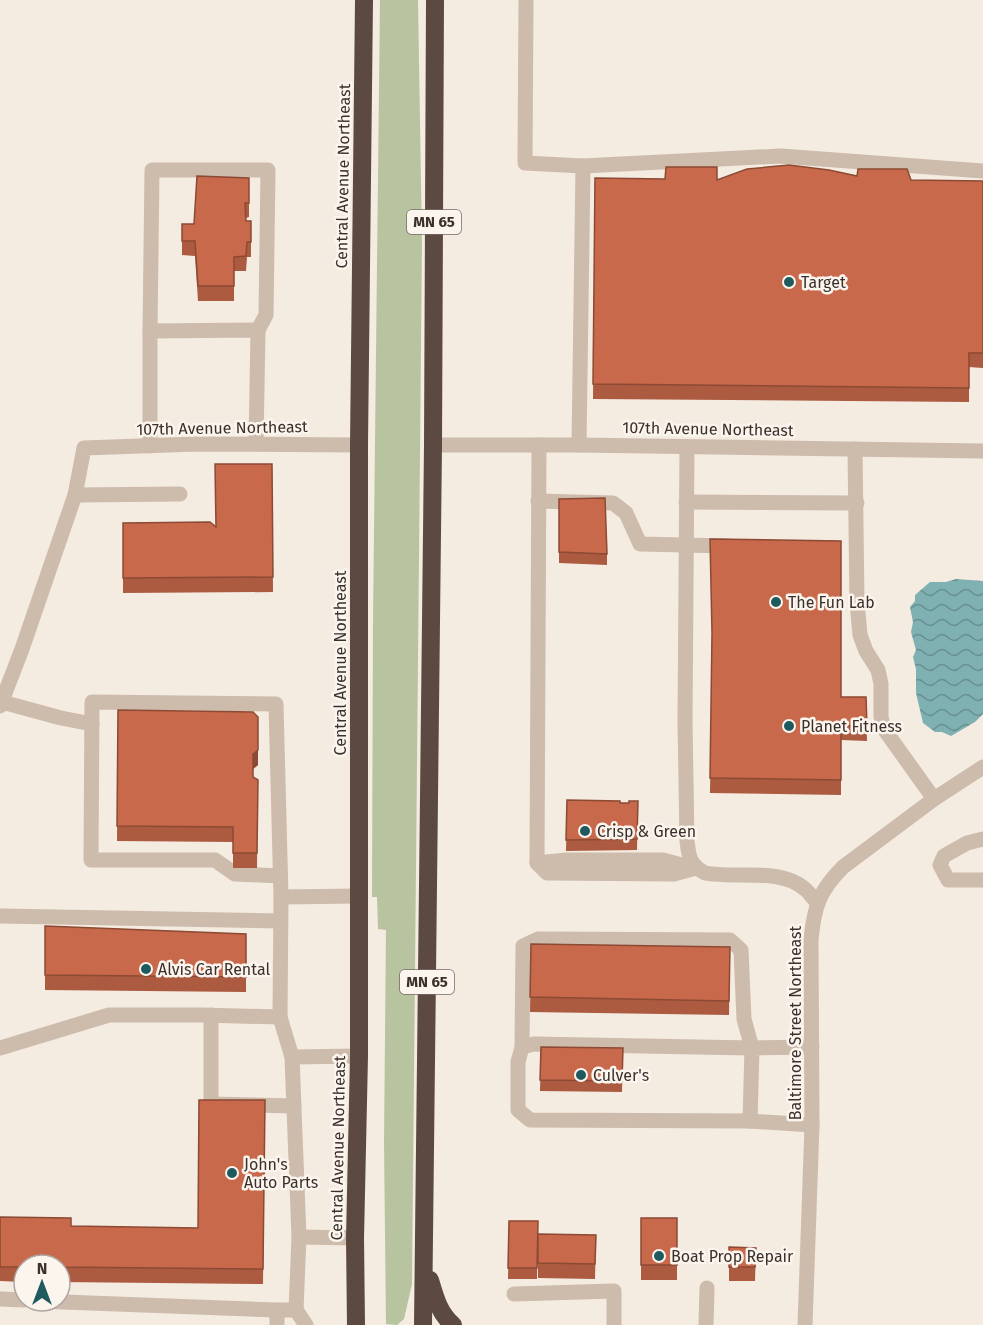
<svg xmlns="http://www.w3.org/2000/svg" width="983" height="1325" font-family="'Fira Sans',sans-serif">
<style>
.grass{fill:#b8c4a0}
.water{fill:url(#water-waves)}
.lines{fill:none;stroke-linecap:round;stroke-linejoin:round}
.minor{stroke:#cdbbac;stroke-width:15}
.highway{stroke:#5c4a42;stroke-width:18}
.wall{fill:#ac5a40}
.shaded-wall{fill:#8c4a34}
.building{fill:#c8694b;stroke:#8c4a34;stroke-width:1.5}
.poi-dot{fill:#1f5a5e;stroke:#fbf5ee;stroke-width:2}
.labels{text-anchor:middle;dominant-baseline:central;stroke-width:5;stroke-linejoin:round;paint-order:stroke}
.shield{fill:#fbf5ee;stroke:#756b66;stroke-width:1.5}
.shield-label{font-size:15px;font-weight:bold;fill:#3b302b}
.street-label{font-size:16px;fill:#3b302b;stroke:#fbf5ee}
.poi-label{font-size:16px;fill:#3b302b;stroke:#fbf5ee;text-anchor:start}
</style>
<defs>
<pattern id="water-waves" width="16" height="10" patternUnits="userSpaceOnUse" patternTransform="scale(1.5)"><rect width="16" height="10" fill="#7fb0b2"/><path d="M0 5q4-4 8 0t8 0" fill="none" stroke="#699091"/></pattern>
</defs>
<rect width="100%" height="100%" fill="#f4ebe1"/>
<!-- grass -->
<polygon class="grass" points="380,0 418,0 422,244 412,1284 404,1319 397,1325 386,1324 384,1142 386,930 378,929 377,897 372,897 373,620"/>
<!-- water -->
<polygon class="water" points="956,579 983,581 983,714 975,722 951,736 942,732 935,732 923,723 916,693 916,669 913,657 916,650 911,632 913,622 910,607 915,601 915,595 930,582 946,582"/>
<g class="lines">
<!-- minor -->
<g class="minor">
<polyline points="526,0 525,163 583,166 579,445"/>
<polyline points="583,166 781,156 983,171"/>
<polyline points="150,331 152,170 268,170 266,315 258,330"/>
<polyline points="433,445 579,445 983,451"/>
<polyline points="539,445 537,863 547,873 674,874 696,868"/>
<polyline points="150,446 150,331 258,330 256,444"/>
<path d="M687,447L685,722L687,841C689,858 690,865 705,873C736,879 780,867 805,889C810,893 813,899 818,903"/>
<polyline points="855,449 857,602 860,635 866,651 878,670 881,684 881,717 884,729 934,799"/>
<polyline points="75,495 180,494"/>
<polyline points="538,501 613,503 626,513 640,544 728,546"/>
<polyline points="686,502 857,503"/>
<polyline points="2,702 61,718 92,724"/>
<polyline points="0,706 22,649 75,495 84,448 196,444 359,445"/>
<polyline points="983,839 967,843 944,856 940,865 948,880 983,880"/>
<polyline points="537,863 567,860 663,860 693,868"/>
<polyline points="281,897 359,896"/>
<polyline points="0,916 280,921"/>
<polyline points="211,1015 211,1104 294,1106"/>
<polyline points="522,1047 534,1044 752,1048 744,1019 741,950 730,940 538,939 523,946 522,1047 518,1062 518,1110 530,1120 750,1121"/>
<polyline points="0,1048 109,1015 201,1015 280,1017"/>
<polyline points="292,1057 359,1056"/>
<polyline points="812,1125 750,1121 752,1048 812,1047"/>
<polyline points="299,1237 355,1238"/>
<polyline points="514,1294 614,1291 614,1325"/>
<polyline points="0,1299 24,1300"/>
<polyline points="37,1301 277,1310"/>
<polyline points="296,1310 306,1325"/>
<polyline points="277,1325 277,1310 296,1310 299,1237 292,1057 280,1017 281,897 276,704 92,702 91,860 215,860 235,874 280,876"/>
<polyline points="706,1325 707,1288"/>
<path d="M805,1325L812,1125L811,940C814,907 819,891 843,867L934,799L983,767"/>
</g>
<!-- highway -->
<g class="highway">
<path d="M430,1280C435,1297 439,1313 453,1325"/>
<polyline points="356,1325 355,1238 359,1056 359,445 364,0"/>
<polyline points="423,1325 433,445 435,0"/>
</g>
</g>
<!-- wall -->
<g class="wall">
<polygon points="857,176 911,180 983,181 983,368 969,367 969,402 593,399 595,178 717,180"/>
<polygon points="249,178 249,217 246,218 246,221 251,221 251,257 247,257 246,271 234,271 234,301 198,301 195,256 182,255 182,224 194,224"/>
<polygon points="272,464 273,592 123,593 123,523 216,527"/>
<polygon points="559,499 607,554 607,565 559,563"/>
<polygon points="712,643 841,697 866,697 867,741 841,740 841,795 710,793"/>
<polygon points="118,710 258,765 253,769 253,777 258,780 257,868 233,868 233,842 117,841"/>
<polygon points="567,800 620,803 629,803 638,801 637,850 566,851"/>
<polygon points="45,926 246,934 246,992 45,990"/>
<polygon points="531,944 730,947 729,1015 530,1012"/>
<polygon points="541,1047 623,1048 622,1092 540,1091"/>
<polygon points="265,1100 263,1284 60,1282 60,1265 24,1265 24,1282 0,1281 0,1217 71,1226 198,1228"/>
<rect x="641" y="1218" width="36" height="62"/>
<polygon points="509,1221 538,1221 537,1279 508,1279"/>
<polygon points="538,1234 596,1235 595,1279 538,1278"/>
<polygon points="729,1247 756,1248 755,1281 729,1281"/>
</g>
<!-- shaded-wall -->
<polygon class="shaded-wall" points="258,750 258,765 253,769 253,754"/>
<!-- building -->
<g class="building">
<polygon points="789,165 829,170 857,176 858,169 907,169 911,180 983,181 983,353 969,353 969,388 593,384 595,178 665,179 666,167 717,167 717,180 747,169"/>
<polygon points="197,176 249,178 249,203 245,203 246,221 251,221 251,242 247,242 246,256 234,257 234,286 198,286 195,241 182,241 182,224 194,224"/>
<polygon points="215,464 272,464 273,577 123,578 123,523 210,522 216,527"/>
<polygon points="605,498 607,554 559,552 559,499"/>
<polygon points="710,539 841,541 841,697 866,697 867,727 841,725 841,780 710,778 712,633"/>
<polygon points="118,710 253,712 258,717 258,750 253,754 253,777 258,780 257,853 233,853 233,827 117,826"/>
<polygon points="567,800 620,801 620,803 629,803 629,801 638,801 637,839 566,840"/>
<polygon points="45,926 246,934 246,977 45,975"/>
<polygon points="531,944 730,947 729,1001 530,997"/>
<polygon points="541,1047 623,1048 622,1081 540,1080"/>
<polygon points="199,1100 265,1100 263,1269 60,1267 60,1265 24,1265 24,1267 0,1267 0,1217 71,1218 71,1226 198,1228"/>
<rect x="641" y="1218" width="36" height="47"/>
<polygon points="509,1221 538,1221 537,1268 508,1268"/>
<polygon points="538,1234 596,1235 595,1264 538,1263"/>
<polygon points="729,1247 756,1248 755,1267 729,1267"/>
</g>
<!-- markers -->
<g class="poi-dot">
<circle cx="789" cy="282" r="6"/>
<circle cx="776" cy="602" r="6"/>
<circle cx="789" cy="726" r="6"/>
<circle cx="585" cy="831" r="6"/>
<circle cx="146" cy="969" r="6"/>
<circle cx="581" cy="1075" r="6"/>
<circle cx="232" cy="1173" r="6"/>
<circle cx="659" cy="1256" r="6"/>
</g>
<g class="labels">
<!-- shield labels -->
<g class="shield">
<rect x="407" y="210" width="54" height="24" rx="4.5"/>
<rect x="400" y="970" width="54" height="24" rx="4.5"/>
</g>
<g class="shield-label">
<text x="434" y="222">MN 65</text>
<text x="427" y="982">MN 65</text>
</g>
<!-- street labels -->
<g class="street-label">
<text transform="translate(343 176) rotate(-89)">Central Avenue Northeast</text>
<text transform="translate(222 428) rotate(-1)">107th Avenue Northeast</text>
<text transform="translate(708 429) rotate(1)">107th Avenue Northeast</text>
<text transform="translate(340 663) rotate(-90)">Central Avenue Northeast</text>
<text transform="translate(795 1023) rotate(-90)">Baltimore Street Northeast</text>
<text transform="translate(338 1148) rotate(-89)">Central Avenue Northeast</text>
</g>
<!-- poi labels -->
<g class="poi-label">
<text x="801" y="282">Target</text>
<text x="788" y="602">The Fun Lab</text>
<text x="801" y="726">Planet Fitness</text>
<text x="597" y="831">Crisp &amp; Green</text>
<text x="158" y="969">Alvis Car Rental</text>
<text x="593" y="1075">Culver's</text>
<text x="244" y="1164">John's<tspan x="244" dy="18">Auto Parts</tspan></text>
<text x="671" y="1256">Boat Prop Repair</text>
</g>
</g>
<!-- north arrow -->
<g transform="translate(42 1283)"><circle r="28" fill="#fbf5ee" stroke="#aea6a0" stroke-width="1.5"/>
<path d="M0-4.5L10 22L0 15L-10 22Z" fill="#1f5a5e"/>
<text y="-9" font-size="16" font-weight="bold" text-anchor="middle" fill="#3b302b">N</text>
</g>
</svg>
